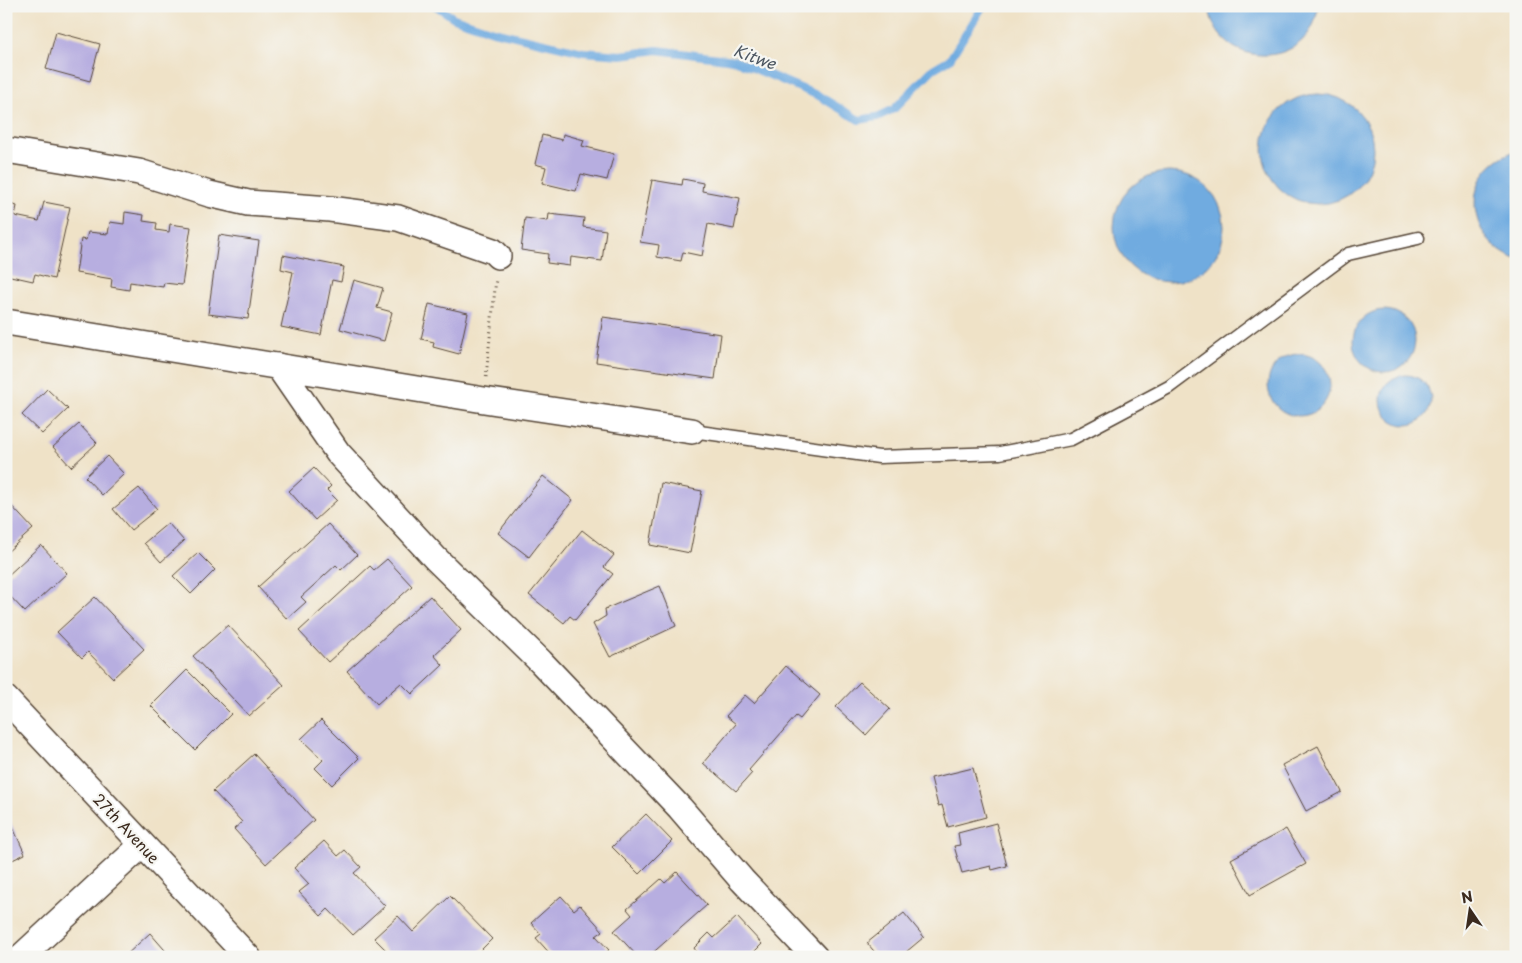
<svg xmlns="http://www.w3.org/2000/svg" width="1522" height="963" font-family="'Playpen Sans',sans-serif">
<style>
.water{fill:#6fabe0;stroke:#556a7f}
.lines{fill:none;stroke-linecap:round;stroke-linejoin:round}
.stream{stroke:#6fabe0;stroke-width:8}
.building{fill:#b7aee0}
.service-casing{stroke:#564637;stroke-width:15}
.minor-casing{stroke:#564637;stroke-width:28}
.path{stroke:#564637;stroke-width:3;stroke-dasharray:1 4;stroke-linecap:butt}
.service{stroke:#fff;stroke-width:12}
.minor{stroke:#fff;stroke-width:25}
.labels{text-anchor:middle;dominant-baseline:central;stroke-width:4.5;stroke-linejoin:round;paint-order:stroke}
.street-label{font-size:15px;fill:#3b2a1e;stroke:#f6f6f2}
.water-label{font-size:16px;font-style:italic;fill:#4d5762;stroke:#f6f6f2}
</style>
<rect width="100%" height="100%" fill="#f6f6f2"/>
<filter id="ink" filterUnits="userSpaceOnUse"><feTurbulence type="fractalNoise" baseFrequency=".02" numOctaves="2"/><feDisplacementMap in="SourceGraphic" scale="10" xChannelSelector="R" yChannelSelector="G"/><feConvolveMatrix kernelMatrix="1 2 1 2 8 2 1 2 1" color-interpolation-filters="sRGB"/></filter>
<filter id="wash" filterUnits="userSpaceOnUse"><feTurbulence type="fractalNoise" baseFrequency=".0096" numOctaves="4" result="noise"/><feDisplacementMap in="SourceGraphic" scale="20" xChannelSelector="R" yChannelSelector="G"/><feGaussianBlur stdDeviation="1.12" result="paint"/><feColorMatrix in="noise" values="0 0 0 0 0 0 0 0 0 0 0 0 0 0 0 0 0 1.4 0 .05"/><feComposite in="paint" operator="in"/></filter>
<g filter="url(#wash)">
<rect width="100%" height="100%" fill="#efe2c7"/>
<!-- water -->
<g class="water">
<path d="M1209,6H1318C1312,72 1215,71 1209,6Z"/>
<circle cx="1318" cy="149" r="55"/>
<path d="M1516,151V259C1463,240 1460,168 1516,151Z"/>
<circle cx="1169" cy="227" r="55"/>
<circle cx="1384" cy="341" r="31"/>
<circle cx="1299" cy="385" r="31"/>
<circle cx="1406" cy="400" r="25"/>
</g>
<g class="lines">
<!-- stream -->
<polyline class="stream" points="436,6 454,18 493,31 583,52 621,55 657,50 734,60 819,96 859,120 877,117 894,109 933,69 950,59 983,6"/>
</g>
<g id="blocks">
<!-- building -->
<g class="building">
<polygon points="56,32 100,44 90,81 46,69"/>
<polygon points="563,134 584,140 582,146 614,154 607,180 581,174 576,191 542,183 546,167 535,164 542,135 562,140"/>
<polygon points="683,179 703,183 702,191 740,198 734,229 708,224 702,256 683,252 681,261 657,257 659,245 640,242 652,180 682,185"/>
<polygon points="44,202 70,207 54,279 35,274 33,281 6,275 6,203 17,206 15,216 39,221"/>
<polygon points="125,212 144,215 143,221 157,223 156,230 169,232 170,224 191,227 182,285 164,283 163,287 130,282 129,290 111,287 112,279 76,273 81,239 86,240 88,232 108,234 110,222 124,224"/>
<polygon points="549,214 584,218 583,227 606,230 602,261 571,257 570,266 547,263 548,254 521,250 525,218 548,221"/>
<polygon points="219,235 259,241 248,319 208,314"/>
<polygon points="283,255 344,267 341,282 332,280 321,335 281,327 293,272 281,269"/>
<polygon points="354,280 383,288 377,308 392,312 384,341 340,329"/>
<polygon points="429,304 468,313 459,354 433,347 434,342 421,339"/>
<polygon points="603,317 721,334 715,379 596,362"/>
<polygon points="47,389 68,409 42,434 22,415"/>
<polygon points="79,424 97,443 71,467 53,447"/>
<polygon points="107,456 124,474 102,495 85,477"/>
<polygon points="314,468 331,486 327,490 337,500 315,520 289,491"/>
<polygon points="543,476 573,500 529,557 498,533"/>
<polygon points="661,483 702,491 690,553 650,545"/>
<polygon points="139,488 157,509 131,530 113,509"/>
<polygon points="8,502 33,529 6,553 6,503"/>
<polygon points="168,523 184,541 161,562 144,543"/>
<polygon points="328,524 357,555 341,570 336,565 301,597 306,602 287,619 258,587"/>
<polygon points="582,530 614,555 604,567 613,574 575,620 570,616 564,623 529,595"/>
<polygon points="41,545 67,573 25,612 6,592 6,577"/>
<polygon points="198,553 215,570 191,594 173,576"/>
<polygon points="387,559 412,586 328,662 299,631 370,566 374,570"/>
<polygon points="660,586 676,626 610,657 593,624 606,616 605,609"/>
<polygon points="430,596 461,630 434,655 443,665 412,694 401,683 377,704 347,671"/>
<polygon points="95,597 144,649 113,678 88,652 82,658 57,632"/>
<polygon points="228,625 284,685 249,716 193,656"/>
<polygon points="786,666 820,695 800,719 796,716 749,770 752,773 736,791 703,763 736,724 726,716 745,695 754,703"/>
<polygon points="187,670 231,714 195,750 151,706"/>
<polygon points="860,682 890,709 866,735 836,707"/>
<polygon points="321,720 359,758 332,785 315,768 323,760 301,739"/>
<polygon points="1318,746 1342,792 1306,811 1282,765"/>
<polygon points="254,754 314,820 266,864 234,829 242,822 213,791"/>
<polygon points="973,768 986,817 948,827 942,805 938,806 931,778"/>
<polygon points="6,812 25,854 6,863"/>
<polygon points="646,814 672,841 639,874 612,847"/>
<polygon points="996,823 1007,866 992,870 991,866 962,873 954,846 960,845 958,833"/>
<polygon points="1286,829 1306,864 1250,895 1231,859"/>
<polygon points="324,841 338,856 345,850 361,867 354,873 385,906 353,935 328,909 321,916 299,892 309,884 294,868"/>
<polygon points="677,872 707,905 648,957 638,957 614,931 632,915 627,909 661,879 665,883"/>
<polygon points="450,896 492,939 474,957 462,957 459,953 455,957 383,957 388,952 374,938 398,916 413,932"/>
<polygon points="561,896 574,910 580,905 603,931 596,936 609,950 601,957 553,957 536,938 541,934 531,923"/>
<polygon points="904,913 924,937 900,957 879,957 867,943"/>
<polygon points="737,917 762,944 752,954 755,957 690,957 696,951 694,948 709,933 714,938"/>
<polygon points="150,933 171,957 124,957"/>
</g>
</g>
</g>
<g filter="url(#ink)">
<use href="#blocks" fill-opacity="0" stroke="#564637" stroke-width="1"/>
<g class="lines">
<!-- service casing -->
<g class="service-casing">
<polyline id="service" points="692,431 879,457 1000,453 1071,439 1169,387 1348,254 1418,238"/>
</g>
<!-- minor casing -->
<g class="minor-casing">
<g id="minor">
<polyline points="6,150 139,172 209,194 248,203 330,209 398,218 493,251 498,256"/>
<polyline points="6,322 484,400 692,431"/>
<polyline points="278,366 338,453 436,559 541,662 680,808 742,880 815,957"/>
<polyline points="6,699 248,957"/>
<polyline points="21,957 142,845"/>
</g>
</g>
<!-- path -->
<polyline class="path" points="486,377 496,279"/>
<!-- service -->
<use href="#service" class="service"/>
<!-- minor -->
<use href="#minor" class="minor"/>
</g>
</g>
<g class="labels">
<!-- street labels -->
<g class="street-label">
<text transform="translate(127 828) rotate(47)">27th Avenue</text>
</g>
<!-- water labels -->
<g class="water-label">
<text transform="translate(755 56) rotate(20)">Kitwe</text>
</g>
</g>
<!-- margin -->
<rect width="1522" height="963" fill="none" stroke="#f6f6f2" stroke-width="25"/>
<!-- north arrow -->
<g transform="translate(1470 910) rotate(347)" stroke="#f6f6f2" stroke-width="4" paint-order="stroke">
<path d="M0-4L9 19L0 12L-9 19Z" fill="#3b2a1e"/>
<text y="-8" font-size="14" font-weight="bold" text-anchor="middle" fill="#3b2a1e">N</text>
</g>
</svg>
